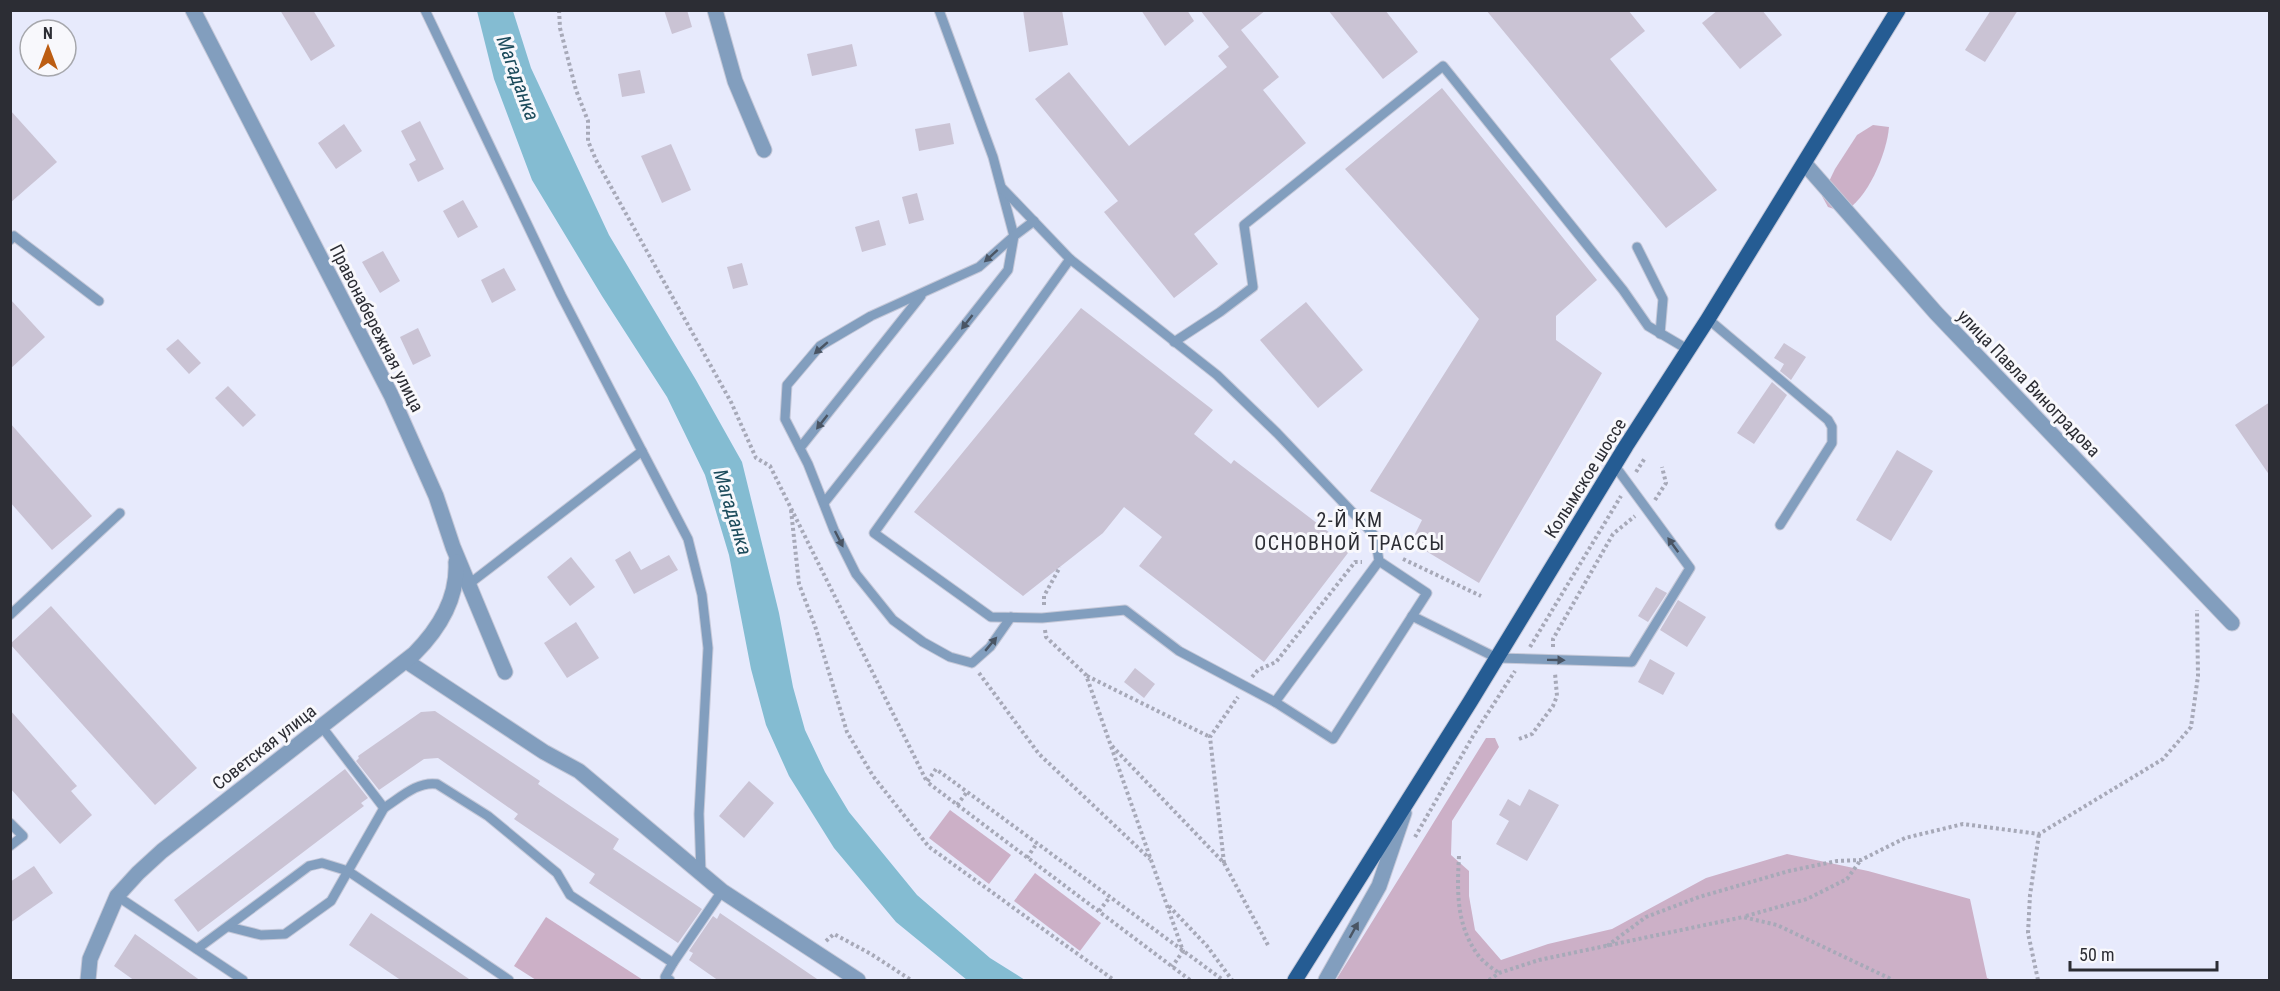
<svg xmlns="http://www.w3.org/2000/svg" width="2280" height="991" font-family="'Roboto Condensed',sans-serif">
<style>
.green{fill:#ccb0c7}
.water{fill:#84bcd2}
.building{fill:#cac3d4}
.lines{fill:none;stroke-linecap:round;stroke-linejoin:round}
.service-casing{stroke:#c5c8d8;stroke-width:11}
.minor-casing{stroke:#c5c8d8;stroke-width:17}
.tertiary-casing{stroke:#c5c8d8;stroke-width:17}
.primary-casing{stroke:#c5c8d8;stroke-width:17}
.path{stroke:#a7a9b8;stroke-width:4;stroke-dasharray:3 3;stroke-linecap:butt}
.service{stroke:#829ebe;stroke-width:9}
.minor{stroke:#829ebe;stroke-width:15}
.tertiary{stroke:#829ebe;stroke-width:15}
.primary{stroke:#255c93;stroke-width:15}
.oneway{fill:#4a5564}
.labels{text-anchor:middle;dominant-baseline:central;stroke-width:6;stroke-linejoin:round;paint-order:stroke}
.street-label{font-size:18px;fill:#2c2d34;stroke:#f8f8fc}
.water-label{font-size:20px;font-style:italic;fill:#1c4b5b;stroke:#f8f8fc}
.neighbourhood-label{font-size:20px;letter-spacing:1.5px;fill:#2c2d34;stroke:#f8f8fc}
</style>
<rect width="100%" height="100%" fill="#e7eafc"/>
<!-- green -->
<g class="green">
<path d="M1873,125L1889,127C1887,153 1867,201 1843,212L1828,207L1822,196L1835,169L1857,135Z"/>
<polygon points="1486,738 1495,738 1499,747 1452,821 1451,855 1469,871 1469,896 1475,930 1501,960 1548,944 1612,929 1706,878 1787,854 1868,871 1970,899 1987,978 1992,980 1336,980"/>
<polygon points="950,810 1011,855 989,884 929,838"/>
<polygon points="1035,873 1101,923 1080,951 1014,901"/>
<polygon points="546,917 643,980 536,980 514,966"/>
</g>
<!-- water -->
<polygon class="water" points="477,11 513,11 531,68 609,235 696,380 742,462 779,613 793,687 805,730 825,772 849,812 917,895 990,958 1025,980 967,980 896,922 834,848 789,776 766,725 751,669 729,555 705,475 667,397 602,296 532,180 494,79"/>
<!-- building -->
<g class="building">
<polygon points="280,10 313,10 335,46 311,61"/>
<polygon points="664,10 687,10 692,27 672,34"/>
<polygon points="1023,10 1062,10 1068,45 1029,52"/>
<polygon points="1141,10 1187,10 1194,21 1165,46"/>
<polygon points="1200,10 1266,10 1241,30 1279,77 1263,90 1306,143 1194,234 1218,264 1174,298 1104,212 1118,201 1035,99 1069,72 1129,146 1227,67 1218,56 1229,47"/>
<polygon points="1328,10 1385,10 1418,52 1383,79"/>
<polygon points="1486,10 1628,10 1645,31 1610,59 1717,190 1666,228"/>
<polygon points="1718,10 1762,10 1782,35 1740,69 1702,23"/>
<polygon points="1991,10 2018,10 1985,62 1965,50"/>
<polygon points="852,44 857,66 812,76 807,54"/>
<polygon points="640,70 645,93 622,97 618,74"/>
<polygon points="1442,88 1597,280 1556,316 1556,340 1602,373 1479,583 1411,542 1422,520 1370,491 1479,319 1345,169"/>
<polygon points="10,110 57,162 10,203"/>
<polygon points="420,121 444,169 418,182 409,164 416,160 401,131"/>
<polygon points="950,123 954,144 919,151 915,129"/>
<polygon points="344,124 362,151 336,169 318,143"/>
<polygon points="671,144 691,190 662,203 641,156"/>
<polygon points="917,193 924,220 909,224 902,197"/>
<polygon points="463,200 478,227 458,238 443,211"/>
<polygon points="879,220 886,245 862,252 855,227"/>
<polygon points="383,251 400,281 380,293 362,262"/>
<polygon points="742,263 748,285 733,289 727,267"/>
<polygon points="504,268 516,290 492,303 481,280"/>
<polygon points="10,299 45,337 10,369"/>
<polygon points="1306,302 1363,370 1318,408 1260,340"/>
<polygon points="1081,308 1213,410 1194,434 1231,464 1234,460 1351,549 1264,662 1139,566 1162,537 1124,507 1103,533 1023,596 914,512"/>
<polygon points="418,328 431,356 413,365 400,337"/>
<polygon points="178,339 201,363 189,374 166,349"/>
<polygon points="1784,343 1806,357 1791,380 1780,371 1784,364 1774,358"/>
<polygon points="1772,382 1787,395 1754,444 1737,433"/>
<polygon points="228,386 256,415 243,427 215,398"/>
<polygon points="2270,402 2270,476 2235,425"/>
<polygon points="10,423 92,516 52,550 10,502"/>
<polygon points="1897,450 1933,471 1891,541 1856,520"/>
<polygon points="630,551 641,570 669,555 678,570 634,594 615,560"/>
<polygon points="571,557 595,587 570,606 547,577"/>
<polygon points="1656,587 1667,593 1648,622 1638,616"/>
<polygon points="1678,600 1706,617 1687,647 1660,630"/>
<polygon points="51,606 197,768 155,805 10,644"/>
<polygon points="576,622 599,658 567,678 544,643"/>
<polygon points="1650,659 1675,673 1663,695 1638,682"/>
<polygon points="1135,668 1155,684 1144,698 1124,682"/>
<polygon points="10,710 77,786 71,791 92,815 60,844 10,788"/>
<polygon points="435,711 540,781 538,784 619,839 613,849 702,909 678,943 589,883 595,874 514,819 518,814 438,758 424,759 379,790 356,761 359,758 358,756 421,712"/>
<polygon points="345,769 368,798 361,803 364,806 198,932 174,900"/>
<polygon points="749,781 774,803 744,838 719,816"/>
<polygon points="1529,789 1559,805 1527,861 1496,844 1509,821 1499,815 1508,799 1520,806"/>
<polygon points="34,866 53,893 10,923 10,882"/>
<polygon points="371,913 472,981 402,981 349,945"/>
<polygon points="720,913 820,981 719,981 689,960 693,953 689,951 713,916 717,919"/>
<polygon points="135,934 201,981 135,981 114,966"/>
</g>
<g class="lines">
<!-- service casing -->
<g class="service-casing">
<g id="service">
<polyline points="425,10 561,295 642,451 469,584"/>
<polyline points="939,10 993,157 1014,236 979,267 871,316 820,346 787,385 785,419 808,464 834,530 856,574 893,620 923,642 950,657 972,663 990,647 1011,617"/>
<polyline points="1002,188 1070,259 1217,375 1277,433 1375,536 1379,561 1275,702 1333,739 1427,593 1379,561"/>
<polyline points="10,240 14,236 99,301"/>
<polyline points="1637,247 1663,299 1660,334"/>
<polyline points="1070,259 874,533 991,617 1042,618 1125,610 1179,651 1275,702"/>
<polyline points="1708,319 1828,420 1832,427 1832,443 1780,525"/>
<polyline points="1174,342 1220,312 1253,287 1244,225 1443,66 1623,290 1648,326 1687,349"/>
<polyline points="800,448 921,296"/>
<polyline points="642,451 688,539 702,595 708,648 699,814 701,873"/>
<polyline points="824,503 1008,270 1014,236 1034,221"/>
<polyline points="10,615 120,513"/>
<polyline points="1412,616 1497,658 1632,662 1690,568 1615,466"/>
<path d="M322,727L384,808C400,798 417,781 437,784L488,816L557,873L570,895L673,963L722,891"/>
<polyline points="10,823 23,836 10,846"/>
<polyline points="117,896 243,980"/>
<polyline points="229,927 261,935 285,934 331,901 348,871 509,980"/>
<polyline points="197,949 309,866 322,863 348,871 384,808"/>
<polyline points="670,980 665,977 673,963"/>
</g>
</g>
<!-- minor casing -->
<g class="minor-casing">
<g id="minor">
<polyline points="193,10 391,395 436,496 453,547 505,672"/>
<polyline points="715,10 735,81 764,150"/>
<polyline points="1805,164 1936,313 2232,623"/>
<polyline points="406,661 544,752 579,771 722,891 858,980"/>
<path d="M88,980L90,959L117,896L138,873L162,851L414,654C439,629 458,599 456,562"/>
</g>
</g>
<!-- tertiary casing -->
<g class="tertiary-casing">
<polyline id="tertiary" points="1326,980 1379,886 1404,813"/>
</g>
<!-- primary casing -->
<g class="primary-casing">
<polyline id="primary" points="1295,980 1470,702 1626,446 1708,319 1898,10"/>
</g>
<!-- path -->
<g class="path">
<polyline points="559,10 560,28 576,90 588,121 588,141 596,160 731,402 756,458 770,466 927,782"/>
<polyline points="1636,472 1645,458"/>
<polyline points="1655,500 1666,483 1662,467"/>
<polyline points="791,510 799,584 815,626 847,732 873,776 929,847 1114,980"/>
<polyline points="1403,559 1481,596"/>
<polyline points="1044,605 1044,596 1060,567"/>
<polyline points="1045,630 1046,637 1086,675 1183,951 1172,967"/>
<polyline points="1530,647 1621,496"/>
<polyline points="1553,647 1553,639 1613,534 1635,516"/>
<polyline points="979,673 1039,754 1150,859"/>
<polyline points="1087,676 1210,737"/>
<polyline points="1252,677 1258,670 1276,662 1355,562 1362,562"/>
<polyline points="1519,739 1532,734 1553,706 1557,696 1555,673"/>
<polyline points="1112,746 1224,863 1269,947"/>
<polyline points="957,805 967,792"/>
<polyline points="1415,837 1473,736 1515,671"/>
<path d="M1459,856C1457,891 1456,925 1478,955C1483,962 1492,968 1499,973"/>
<polyline points="1027,858 1037,843"/>
<polyline points="1224,863 1210,737 1238,697"/>
<polyline points="1169,906 1207,946 1232,980"/>
<polyline points="1099,911 1110,897"/>
<polyline points="1746,916 1807,899 1847,879 1860,861"/>
<polyline points="826,941 834,934 871,954 911,980"/>
<polyline points="1607,946 1646,917 1699,897 1789,871 1837,861 1861,860 1905,838 1963,824 2039,834 2163,759 2191,727 2198,676 2197,610"/>
<polyline points="1190,980 927,782 936,769 1223,980"/>
<polyline points="1489,980 1499,973 1539,960 1743,917 1777,925 1893,980"/>
<polyline points="2038,980 2028,933 2030,895 2039,834"/>
</g>
<!-- service -->
<use href="#service" class="service"/>
<!-- minor -->
<use href="#minor" class="minor"/>
<!-- tertiary -->
<use href="#tertiary" class="tertiary"/>
<!-- primary -->
<use href="#primary" class="primary"/>
</g>
<!-- one-way arrows -->
<defs><path id="oneway-solid" d="M-6-.8H1V-3.2L6.5 0L1 3.2V.8H-6Z" transform="scale(1.5)"/></defs>
<g class="oneway">
<use href="#oneway-solid" transform="translate(991 256) rotate(138)"/>
<use href="#oneway-solid" transform="translate(967 322) rotate(128)"/>
<use href="#oneway-solid" transform="translate(821 348) rotate(139)"/>
<use href="#oneway-solid" transform="translate(822 422) rotate(128)"/>
<use href="#oneway-solid" transform="translate(839 539) rotate(63)"/>
<use href="#oneway-solid" transform="translate(1673 545) rotate(-126)"/>
<use href="#oneway-solid" transform="translate(991 644) rotate(-50)"/>
<use href="#oneway-solid" transform="translate(1556 660) rotate(1)"/>
<use href="#oneway-solid" transform="translate(1354 930) rotate(-61)"/>
</g>
<g class="labels">
<!-- street labels -->
<g class="street-label">
<text transform="translate(377 328) rotate(63)">Правонабережная улица</text>
<text transform="translate(2029 383) rotate(46)">улица Павла Виноградова</text>
<text transform="translate(1585 478) rotate(-58)">Колымское шоссе</text>
<text transform="translate(264 747) rotate(-38)">Советская улица</text>
</g>
<!-- water labels -->
<g class="water-label">
<text transform="translate(518 78) rotate(70)">Магаданка</text>
<text transform="translate(733 512) rotate(73)">Магаданка</text>
</g>
<!-- neighbourhood labels -->
<g class="neighbourhood-label">
<text x="1350" y="520">2-Й КМ<tspan x="1350" dy="23">ОСНОВНОЙ ТРАССЫ</tspan></text>
</g>
</g>
<!-- border -->
<rect width="2280" height="991" fill="none" stroke="#2c2d34" stroke-width="24"/>
<!-- north arrow -->
<g transform="translate(48 48)"><circle r="28" fill="#f8f8fc" stroke="#a6a7ac" stroke-width="1.5"/>
<path d="M0-4.5L10 22L0 15L-10 22Z" fill="#bc5d13"/>
<text y="-9" font-size="16" font-weight="bold" text-anchor="middle" fill="#2c2d34">N</text>
</g>
<!-- scale -->
<path d="M2070 961v9h147v-9" fill="none" stroke="#2c2d34" stroke-width="3"/>
<text x="2079" y="961" font-size="18" fill="#2c2d34" stroke="#f8f8fc" stroke-width="4.5" paint-order="stroke">50 m</text>
</svg>
